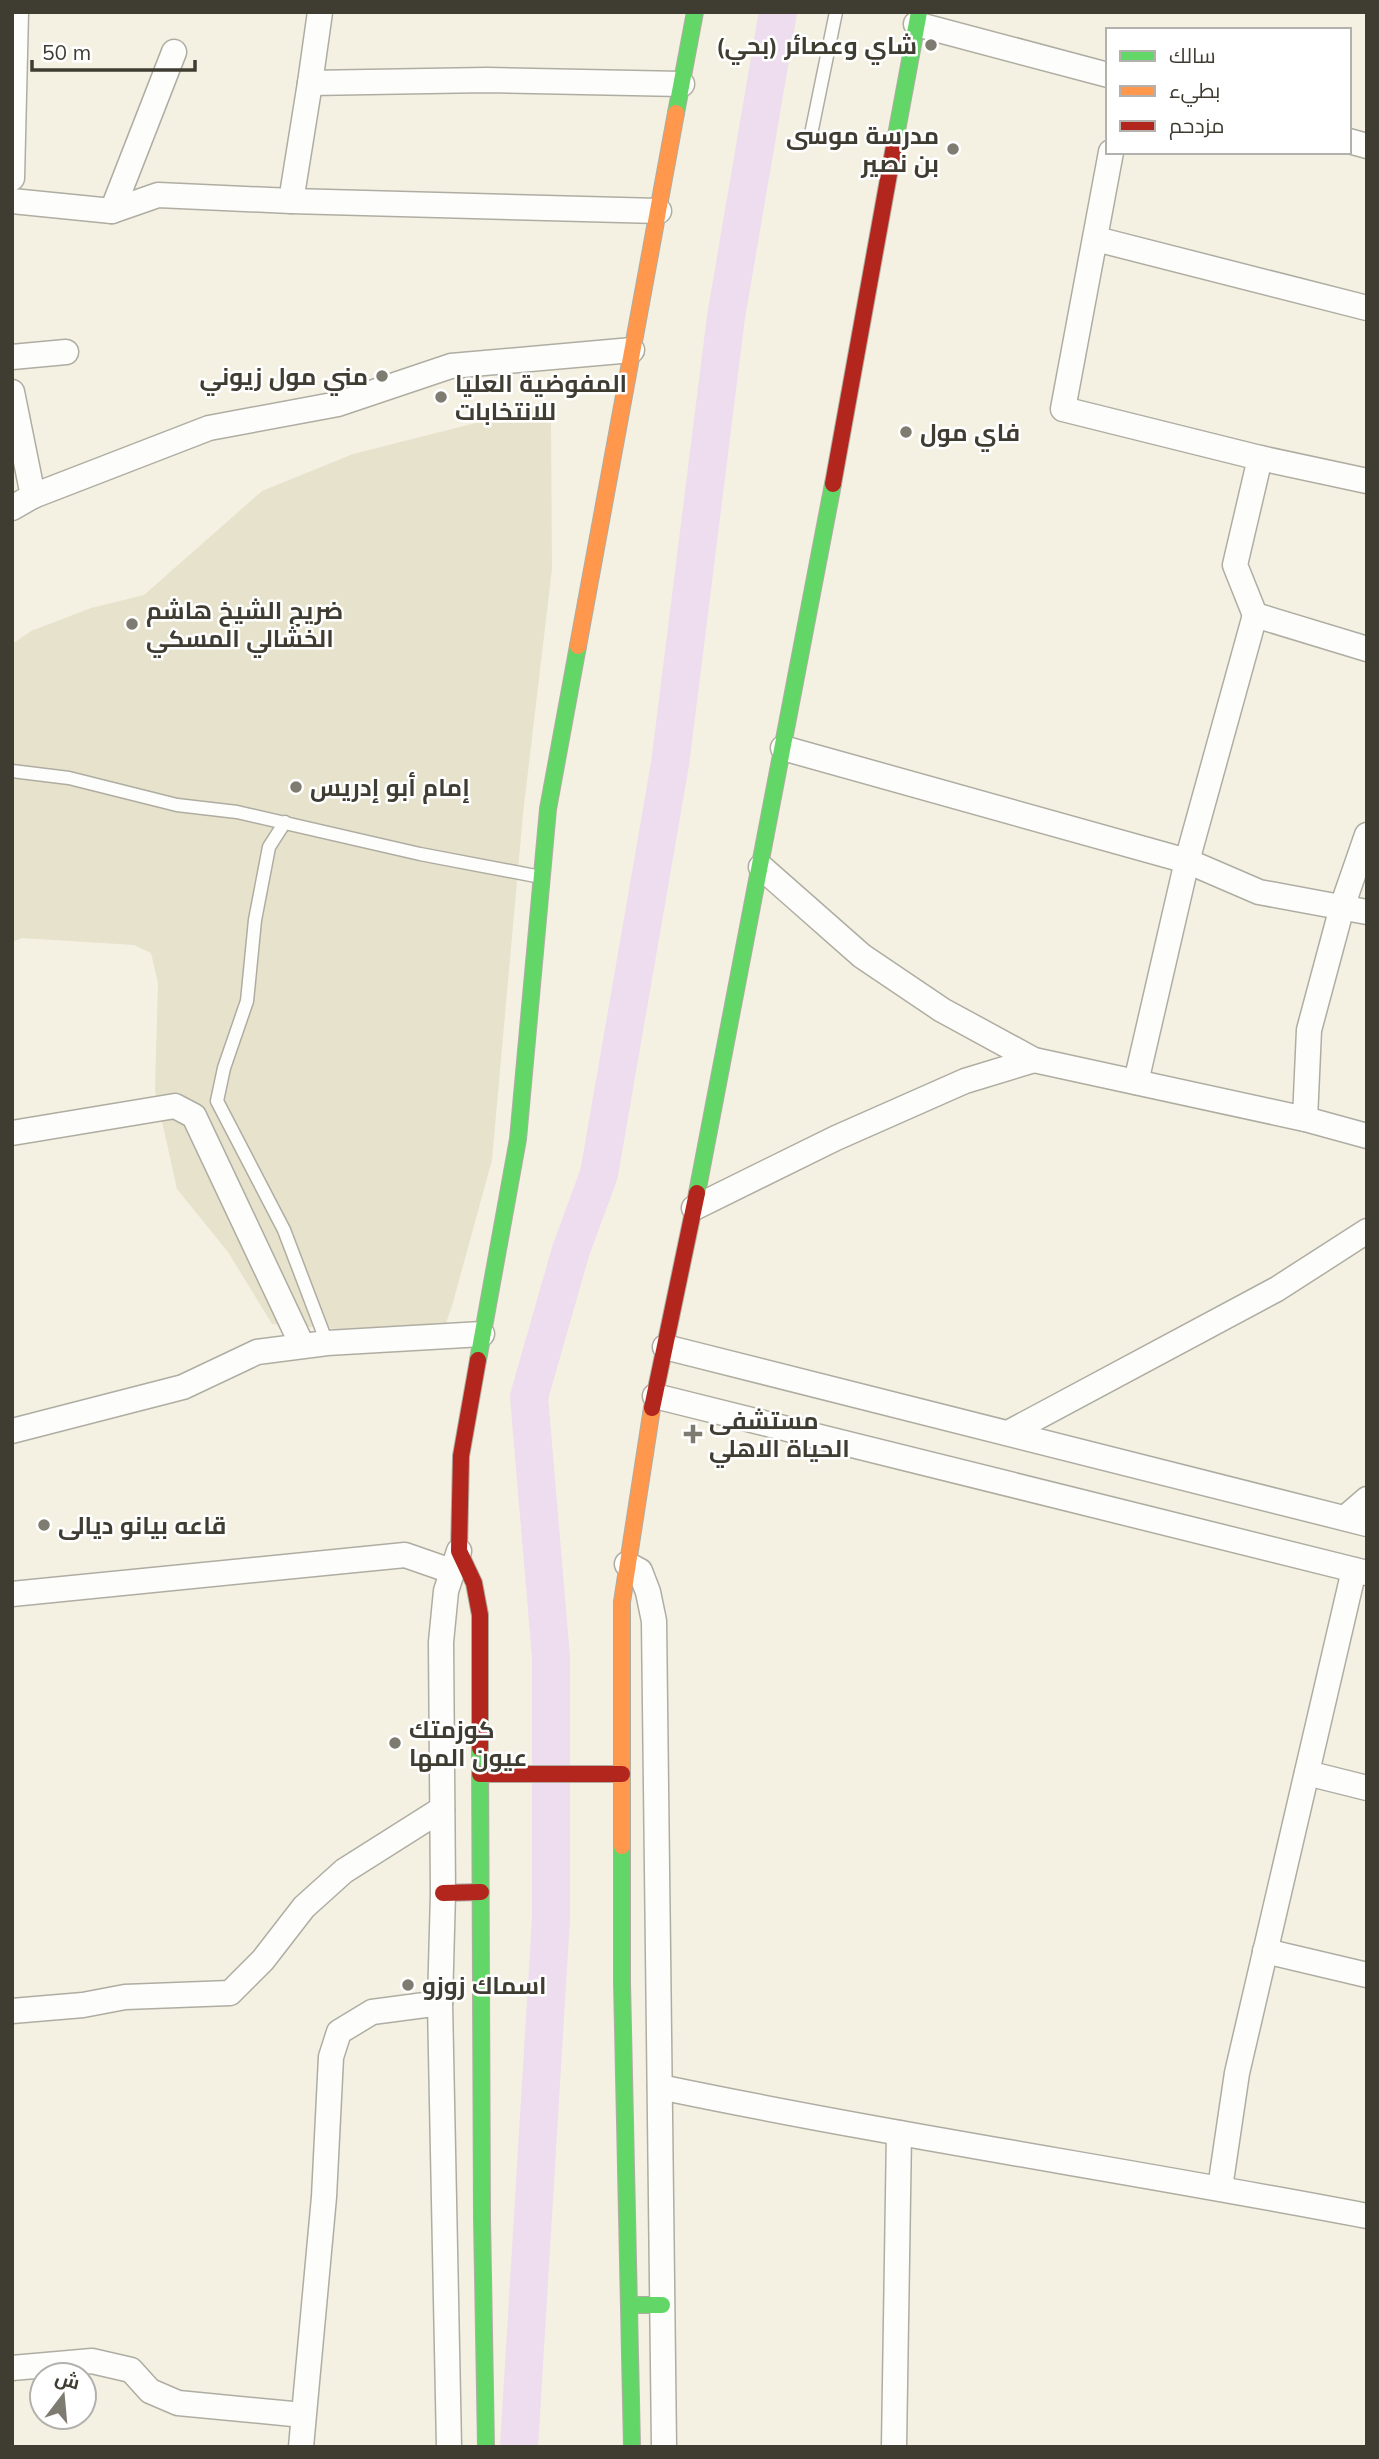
<svg xmlns="http://www.w3.org/2000/svg" width="1379" height="2459" font-family="Mulish,Cairo,sans-serif">
<style>
.green{fill:#e7e2cc}
.lines{fill:none;stroke-linecap:round;stroke-linejoin:round}
.river{stroke:#ede;stroke-width:38}
.lane-casing{stroke:#afada2;stroke-width:15}
.street-casing{stroke:#afada2;stroke-width:27}
.fast-casing{stroke:#afada2;stroke-width:18}
.slow-casing{stroke:#afada2;stroke-width:18}
.jam-casing{stroke:#afada2;stroke-width:18}
.lane{stroke:#fdfdfb;stroke-width:12}
.street{stroke:#fdfdfb;stroke-width:24}
.fast{stroke:#63d668;stroke-width:16}
.slow{stroke:#ff974d;stroke-width:16}
.jam{stroke:#b3261e;stroke-width:16}
.poi-dot{fill:#7e7c70;stroke:#fff;stroke-width:2.5}
.labels{text-anchor:middle;dominant-baseline:central;stroke-width:5;stroke-linejoin:round;paint-order:stroke}
.poi-label{font-size:24px;font-weight:bold;fill:#3f3d32;stroke:#fff;text-anchor:start}
</style>
<rect width="100%" height="100%" fill="#f4f1e3"/>
<!-- green -->
<polygon class="green" points="547,405 551,416 552,569 523,814 492,1160 452,1306 444,1329 337,1329 272,1324 228,1252 177,1189 155,1090 158,983 151,953 134,945 22,938 12,942 12,644 31,631 91,608 144,595 262,491 353,454"/>
<g class="lines">
<!-- river -->
<polyline class="river" points="519,2447 551,1918 551,1657 529,1397 571,1250 599,1174 670,764 726,317 778,12"/>
<!-- lane casing -->
<g class="lane-casing">
<g id="lane">
<polyline points="811,134 836,12"/>
<polyline points="12,771 69,778 177,805 237,812 420,854 541,877"/>
<polyline points="285,822 269,847 255,920 247,1001 224,1068 217,1101 284,1230 327,1343"/>
</g>
</g>
<!-- street casing -->
<g class="street-casing">
<g id="street">
<polyline points="320,12 310,83 487,80 682,84"/>
<polyline points="916,24 1108,75"/>
<polyline points="1349,141 1367,146"/>
<polyline points="1111,152 1063,409 1260,458 1367,481"/>
<polyline points="12,178 16,12"/>
<polyline points="12,201 112,211 158,195 291,201 659,211"/>
<polyline points="291,201 310,83"/>
<polyline points="112,211 174,52"/>
<polyline points="1096,239 1367,308"/>
<polyline points="12,357 66,352"/>
<polyline points="12,392 33,496"/>
<polyline points="1260,458 1235,565 1255,615 1367,649"/>
<polyline points="12,508 33,496 209,428 338,404 451,366 632,350"/>
<polyline points="783,748 1187,861 1259,892 1367,912"/>
<polyline points="761,867 862,956 942,1010 1034,1060 1305,1119 1367,1136"/>
<polyline points="1136,1082 1187,861 1255,615"/>
<polyline points="1305,1119 1309,1030 1342,907 1367,835"/>
<polyline points="12,1133 175,1106 194,1116 302,1345"/>
<polyline points="694,1208 836,1138 965,1081 1034,1060"/>
<polyline points="665,1347 1367,1524"/>
<polyline points="655,1396 1367,1573"/>
<polyline points="12,1431 183,1387 257,1352 327,1343 482,1334"/>
<polyline points="1008,1433 1277,1289 1367,1231"/>
<polyline points="1345,1518 1367,1499"/>
<polyline points="627,1564 640,1571 648,1592 654,1621 664,2447"/>
<polyline points="12,1594 405,1555 451,1571"/>
<polyline points="1307,1773 1367,1788"/>
<polyline points="1265,1951 1367,1975"/>
<polyline points="12,2011 83,2005 125,1997 230,1993 263,1960 304,1907 344,1871 442,1809"/>
<path d="M660,2087C895,2136 1132,2171 1367,2216"/>
<polyline points="1220,2188 1237,2073 1354,1570"/>
<polyline points="12,2368 92,2361 131,2370 150,2391 178,2403 303,2415"/>
<polyline points="301,2447 324,2197 331,2057 339,2032 372,2012 440,2003"/>
<polyline points="449,2447 440,2003 443,1893 441,1642 446,1591 459,1551"/>
<polyline points="894,2447 899,2133"/>
</g>
</g>
<!-- fast casing -->
<g class="fast-casing">
<g id="fast">
<polyline points="676,113 695,12"/>
<polyline points="895,141 919,12"/>
<polyline points="697,1193 833,484"/>
<polyline points="478,1360 518,1139 548,809 578,646"/>
<polyline points="480,1748 482,2218 486,2447"/>
<polyline points="622,1846 622,1982 632,2447"/>
<polyline points="629,2305 662,2305"/>
</g>
</g>
<!-- slow casing -->
<g class="slow-casing">
<g id="slow">
<polyline points="578,646 676,113"/>
<polyline points="622,1846 622,1602 652,1408"/>
</g>
</g>
<!-- jam casing -->
<g class="jam-casing">
<g id="jam">
<polyline points="833,484 895,141"/>
<polyline points="478,1360 461,1456 459,1551 474,1583 480,1615 480,1748"/>
<polyline points="652,1408 697,1193"/>
<polyline points="480,1774 622,1774"/>
<polyline points="443,1893 481,1892"/>
</g>
</g>
<!-- lane -->
<use href="#lane" class="lane"/>
<!-- street -->
<use href="#street" class="street"/>
<!-- fast -->
<use href="#fast" class="fast"/>
<!-- slow -->
<use href="#slow" class="slow"/>
<!-- jam -->
<use href="#jam" class="jam"/>
</g>
<!-- markers -->
<g class="poi-dot">
<circle cx="931" cy="45" r="7"/>
<circle cx="953" cy="149" r="7"/>
<circle cx="382" cy="376" r="7"/>
<circle cx="441" cy="397" r="7"/>
<circle cx="906" cy="432" r="7"/>
<circle cx="132" cy="624" r="7"/>
<circle cx="296" cy="787" r="7"/>
<path d="M689.5 1423.5h7v7h7v7h-7v7h-7v-7h-7v-7h7z"/>
<circle cx="44" cy="1525" r="7"/>
<circle cx="395" cy="1743" r="7"/>
<circle cx="408" cy="1985" r="7"/>
</g>
<g class="labels">
<!-- poi labels -->
<g class="poi-label">
<text x="917" y="45" text-anchor="end">شاي وعصائر (بحي)</text>
<text x="939" y="135" text-anchor="end">مدرسة موسى<tspan x="939" dy="28">بن نصير</tspan></text>
<text x="368" y="376" text-anchor="end">مني مول زيوني</text>
<text x="455" y="383">المفوضية العليا<tspan x="455" dy="28">للانتخابات</tspan></text>
<text x="920" y="432">فاي مول</text>
<text x="146" y="610">ضريح الشيخ هاشم<tspan x="146" dy="28">الخشالي المسكي</tspan></text>
<text x="310" y="787">إمام أبو إدريس</text>
<text x="709" y="1420">مستشفى<tspan x="709" dy="28">الحياة الاهلي</tspan></text>
<text x="58" y="1525">قاعه بيانو ديالى</text>
<text x="409" y="1729">كوزمتك<tspan x="409" dy="28">عيون المها</tspan></text>
<text x="422" y="1985">اسماك زوزو</text>
</g>
</g>
<!-- border -->
<rect width="1379" height="2459" fill="none" stroke="#3f3d32" stroke-width="28"/>
<!-- legend -->
<rect x="1106" y="28" width="245" height="126" fill="#ffffff" stroke="#b2b1ad" stroke-width="2"/>
<rect x="1120" y="51" width="35" height="10" fill="#63d668" stroke="#b2b1ad" stroke-width="2"/>
<text x="1169" y="63" font-size="21" fill="#3f3d32">سالك</text>
<rect x="1120" y="86" width="35" height="10" fill="#ff974d" stroke="#b2b1ad" stroke-width="2"/>
<text x="1169" y="98" font-size="21" fill="#3f3d32">بطيء</text>
<rect x="1120" y="121" width="35" height="10" fill="#b3261e" stroke="#b2b1ad" stroke-width="2"/>
<text x="1169" y="133" font-size="21" fill="#3f3d32">مزدحم</text>
<!-- north arrow -->
<g transform="translate(63 2396) rotate(16)"><circle r="33" fill="#ffffff" stroke="#b2b1ad" stroke-width="2"/>
<path d="M0-5L12 26L0 18L-12 26Z" fill="#7e7c70"/>
<text y="-10" font-size="19" font-weight="bold" text-anchor="middle" fill="#3f3d32">ش</text>
</g>
<!-- scale -->
<path d="M32 60v10h163v-10" fill="none" stroke="#3f3d32" stroke-width="3.5"/>
<text x="42" y="60" font-size="21" fill="#3f3d32" stroke="#ffffff" stroke-width="5" paint-order="stroke">50 m</text>
</svg>
